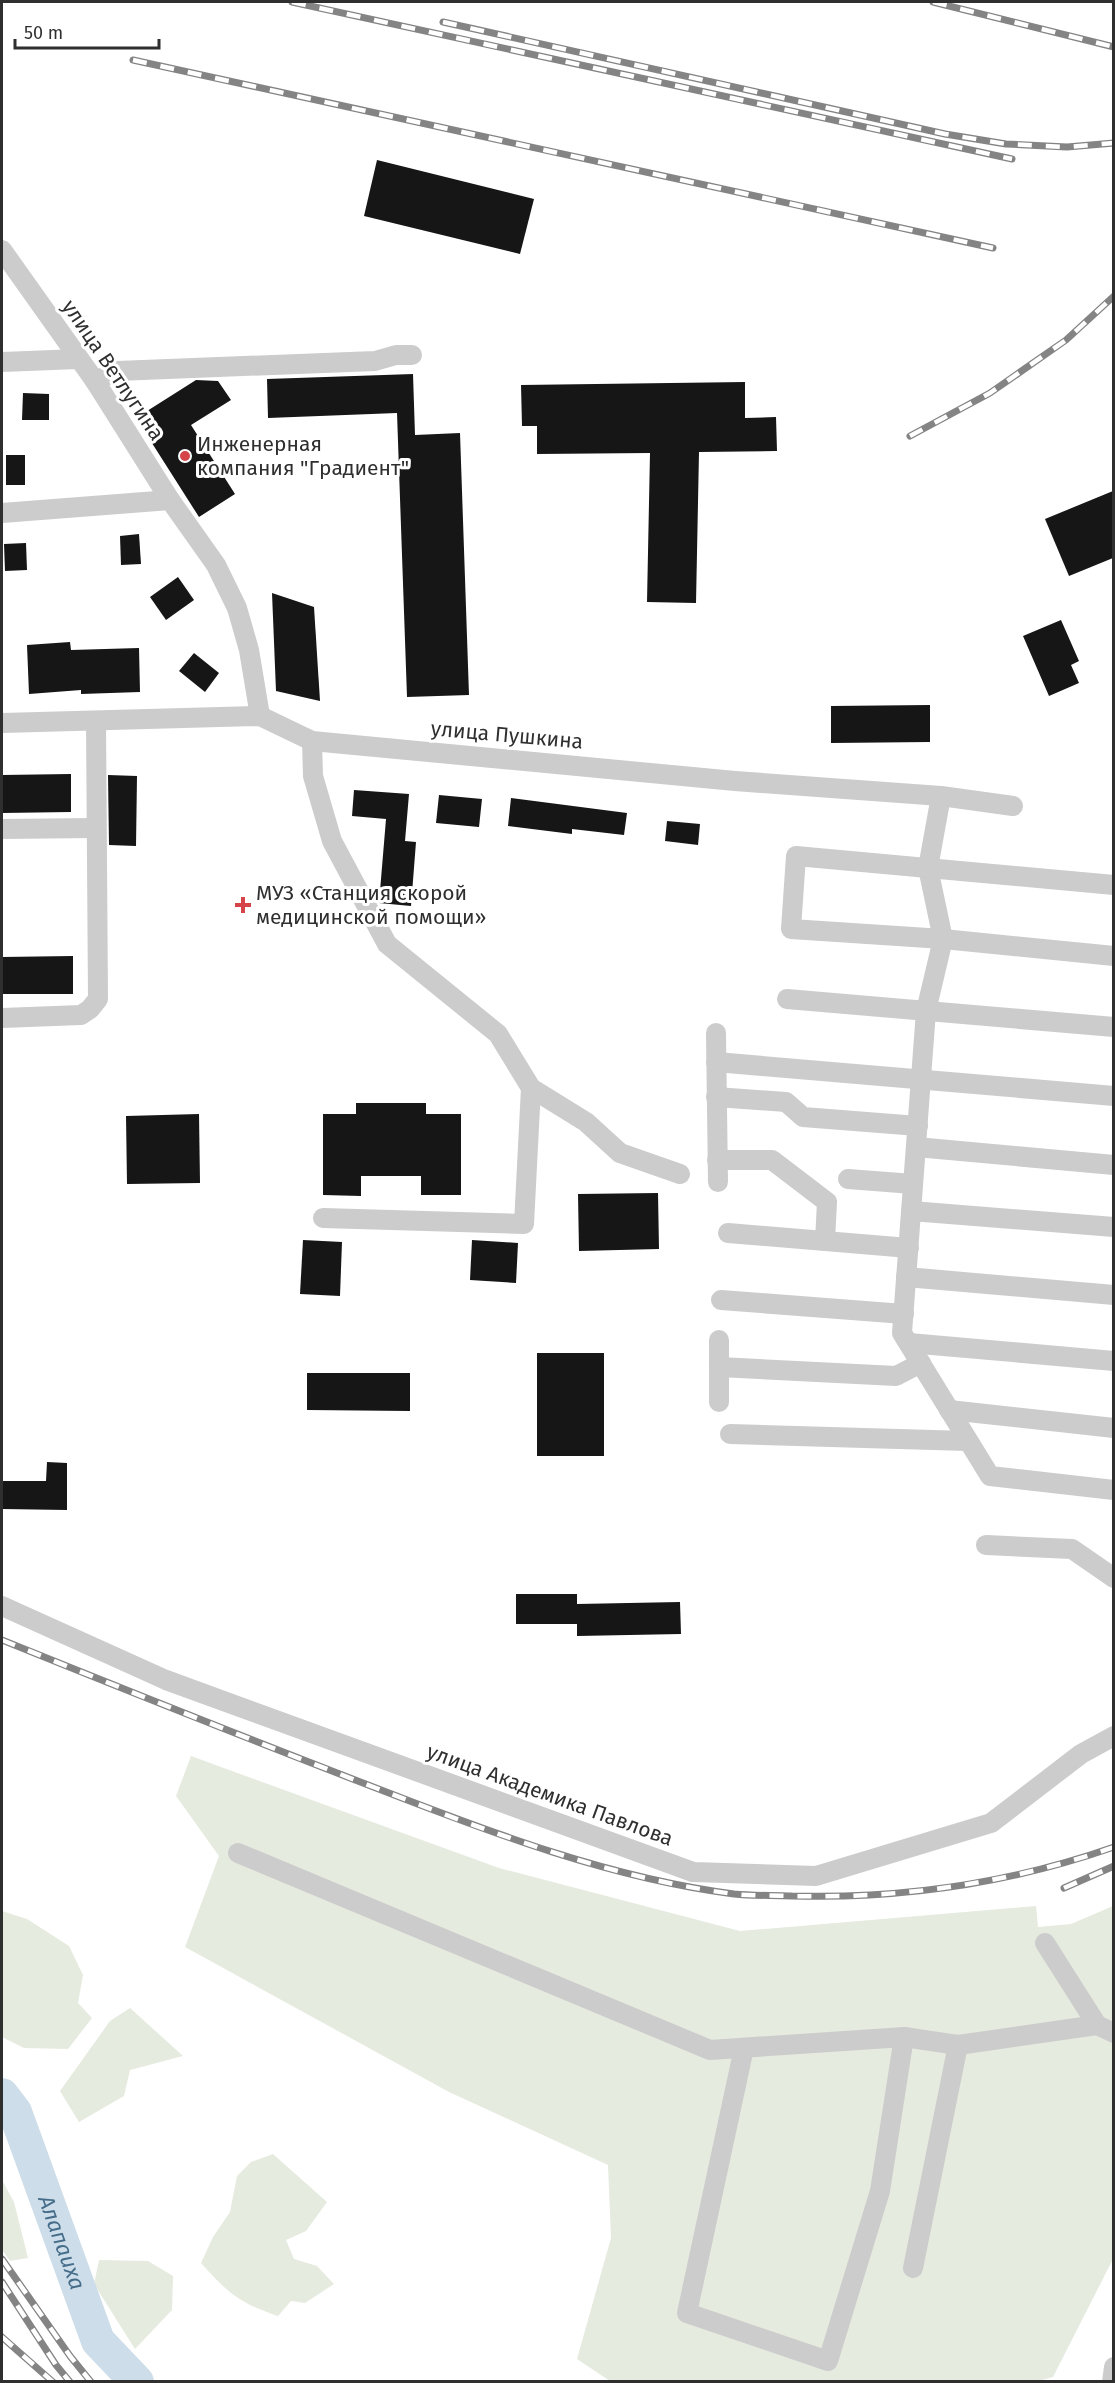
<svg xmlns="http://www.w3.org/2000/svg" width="1115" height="2383" font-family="'Fira Sans',sans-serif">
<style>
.green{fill:#e5ebdf}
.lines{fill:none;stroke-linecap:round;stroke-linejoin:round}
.river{stroke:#cddde9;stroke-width:34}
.building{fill:#161616}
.minor{stroke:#ccc;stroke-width:20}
.rail-casing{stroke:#848484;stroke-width:7}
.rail{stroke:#fff;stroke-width:4.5;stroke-dasharray:14;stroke-linecap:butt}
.poi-dot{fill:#d44449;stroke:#fff;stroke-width:2}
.labels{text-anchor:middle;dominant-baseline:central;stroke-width:6;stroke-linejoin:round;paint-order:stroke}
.street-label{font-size:21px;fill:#2f2f2f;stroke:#fff}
.poi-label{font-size:21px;fill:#2f2f2f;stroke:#fff;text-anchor:start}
.water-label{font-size:22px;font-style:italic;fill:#456c89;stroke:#fff}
</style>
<rect width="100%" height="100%" fill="#fff"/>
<!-- green -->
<g class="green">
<polygon points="191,1756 499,1868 740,1931 1036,1906 1038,1927 1071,1924 1113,1906 1113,2259 1053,2377 1035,2382 610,2381 577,2359 611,2238 608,2165 449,2092 185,1947 219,1856 176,1796"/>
<polygon points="2,1911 27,1919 69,1946 83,1975 78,2003 92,2018 68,2049 24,2048 2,2037"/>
<polygon points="130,2008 183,2056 130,2070 124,2096 79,2122 60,2091 110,2021"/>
<path d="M273,2154L327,2202L306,2231L286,2240L294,2259L317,2266L334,2284L305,2303L291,2301L278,2316C239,2303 228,2293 201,2263L213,2237L230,2212L237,2176L251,2162Z"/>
<polygon points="2,2180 14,2202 28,2258 10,2261 2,2250"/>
<polygon points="99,2260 148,2261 173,2276 172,2310 135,2349 94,2284"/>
</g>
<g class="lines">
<!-- river -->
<path class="river" id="s1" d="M2,2095L15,2112L98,2341L137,2382"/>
</g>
<!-- building -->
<g class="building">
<polygon points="377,160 534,199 520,254 364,216"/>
<polygon points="413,374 415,435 460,433 469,695 407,697 397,413 268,418 267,379"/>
<polygon points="196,380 218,381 231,400 191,425 235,494 199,517 136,418"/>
<polygon points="745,382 745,418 776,417 777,451 699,452 696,603 647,602 650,453 537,454 537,426 522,426 521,385"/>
<polygon points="23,393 49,394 49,420 22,420"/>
<rect x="6" y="455" width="19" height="30"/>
<polygon points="1113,491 1113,558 1069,576 1045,519"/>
<polygon points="139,534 141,564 121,565 120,536"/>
<polygon points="26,543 27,570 5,571 4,544"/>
<polygon points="178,577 194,600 166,620 150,597"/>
<polygon points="272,593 314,607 320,701 276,691"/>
<polygon points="1061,620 1079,661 1071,665 1079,683 1049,696 1023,636"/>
<polygon points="70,642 71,650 139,648 140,692 81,694 81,690 29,694 27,645"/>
<polygon points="194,653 219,673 205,692 179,671"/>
<polygon points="930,705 930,742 831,743 831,706"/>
<polygon points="71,774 71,812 2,813 2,775"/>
<polygon points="108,775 137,776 136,846 109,845"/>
<polygon points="354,790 409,794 405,841 416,842 411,906 379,903 386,819 352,816"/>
<polygon points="439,795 482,799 479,827 436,823"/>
<polygon points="511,798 627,813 624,835 572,829 572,834 508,826"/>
<polygon points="667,821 700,824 698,845 665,841"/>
<polygon points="73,956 73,994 2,994 2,957"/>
<polygon points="356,1103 426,1103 426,1114 461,1114 461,1195 421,1195 421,1176 361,1176 361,1196 323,1195 323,1114 356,1114"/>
<polygon points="199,1114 200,1183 127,1184 126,1116"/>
<polygon points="658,1193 659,1249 579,1251 578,1194"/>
<polygon points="303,1240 342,1242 340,1296 300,1294"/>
<polygon points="472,1240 518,1243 516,1283 470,1280"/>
<rect x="537" y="1353" width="67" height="103"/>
<polygon points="307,1373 410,1373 410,1411 307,1410"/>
<polygon points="47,1462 67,1463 67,1510 2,1509 2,1481 46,1481"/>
<polygon points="516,1594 577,1594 577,1604 680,1602 681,1634 577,1636 577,1624 516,1624"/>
</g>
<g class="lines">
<!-- minor -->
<g class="minor">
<polyline points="2,250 95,381 170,500 216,565 237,608 249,650 260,716"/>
<polyline points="2,362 78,359"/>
<polyline points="95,381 117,371 375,361 396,355 412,355"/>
<polyline points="2,513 170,500"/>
<polyline points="2,723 260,716 312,741 735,781 941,796 1013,806"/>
<polyline points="312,741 313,776 332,841 387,944 498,1034 531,1088 524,1224 323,1218"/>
<polyline points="941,796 928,868 943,939 926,1011 902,1333 990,1476 1114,1490"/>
<polyline points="2,829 95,828"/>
<polyline points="1114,885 796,856 791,929 943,939 1114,956"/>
<polyline points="787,999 1114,1027"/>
<polyline points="2,1018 81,1015 90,1009 98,999 96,721"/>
<polyline points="716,1033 718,1182"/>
<polyline points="716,1062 1114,1096"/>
<polyline points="531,1088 586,1122 620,1153 680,1174"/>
<polyline points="716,1097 786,1102 803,1117 918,1126"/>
<polyline points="916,1147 1114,1165"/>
<polyline points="717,1160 772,1160 827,1202 825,1241"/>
<polyline points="848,1179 913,1184"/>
<polyline points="911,1211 1114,1227"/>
<polyline points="728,1233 909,1248"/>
<polyline points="906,1277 1114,1295"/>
<polyline points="721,1300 904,1314"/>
<polyline points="719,1340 719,1402"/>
<polyline points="909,1343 1114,1361"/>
<polyline points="719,1367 896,1376 921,1363"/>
<polyline points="949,1410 1114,1428"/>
<polyline points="730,1434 967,1441"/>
<polyline points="986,1545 1072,1549 1114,1578"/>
<polyline points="2,1606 166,1680 693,1872 816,1876 991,1823 1081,1754 1114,1736"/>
<polyline points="238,1853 710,2050 904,2037 958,2045"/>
<polyline points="1045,1943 1097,2025"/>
<polyline points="744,2048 687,2313 828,2361 880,2191 904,2037"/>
<polyline points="913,2268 958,2045 1097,2025 1114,2033"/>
<polyline points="1112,2382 1114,2367"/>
</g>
<!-- rail casing -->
<g class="rail-casing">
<g id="rail">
<polyline points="292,2 1012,159"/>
<polyline points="933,2 1114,47"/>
<polyline points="443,22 945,134 1006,144 1067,147 1114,143"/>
<polyline points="133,60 993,248"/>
<polyline points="910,436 990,393 1066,340 1114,296"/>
<path d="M2,1640C126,1690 251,1740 376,1788C492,1833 610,1878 734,1894C753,1896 773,1895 792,1896C901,1899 1011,1883 1114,1847"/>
<polyline points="1064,1888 1114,1866"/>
<polyline points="2,2259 70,2356 91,2382"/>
<polyline points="2,2282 56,2365 70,2382"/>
<polyline points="2,2337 53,2382"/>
</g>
</g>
<!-- rail -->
<use href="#rail" class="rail"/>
</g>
<!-- markers -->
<g class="poi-dot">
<circle cx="185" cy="456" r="6"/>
<path d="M240 896h6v6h6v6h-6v6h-6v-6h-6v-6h6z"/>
</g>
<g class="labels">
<!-- street labels -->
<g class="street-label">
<text transform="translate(113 370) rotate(56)">улица Ветлугина</text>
<text transform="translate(507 735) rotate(5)">улица Пушкина</text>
<text transform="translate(550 1795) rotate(20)">улица Академика Павлова</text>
</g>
<!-- poi labels -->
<g class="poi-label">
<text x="197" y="444">Инженерная<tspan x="197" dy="24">компания "Градиент"</tspan></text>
<text x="256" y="893">МУЗ «Станция скорой<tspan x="256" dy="24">медицинской помощи»</tspan></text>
</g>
<!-- water labels -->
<g class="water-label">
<text stroke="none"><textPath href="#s1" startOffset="160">Алапаиха</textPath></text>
</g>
</g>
<!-- border -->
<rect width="1115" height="2383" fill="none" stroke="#2f2f2f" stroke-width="6"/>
<!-- scale -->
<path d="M15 39v9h144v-9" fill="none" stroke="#2f2f2f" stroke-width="3"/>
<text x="24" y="39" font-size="18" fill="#2f2f2f" stroke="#ffffff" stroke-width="4.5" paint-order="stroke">50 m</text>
</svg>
